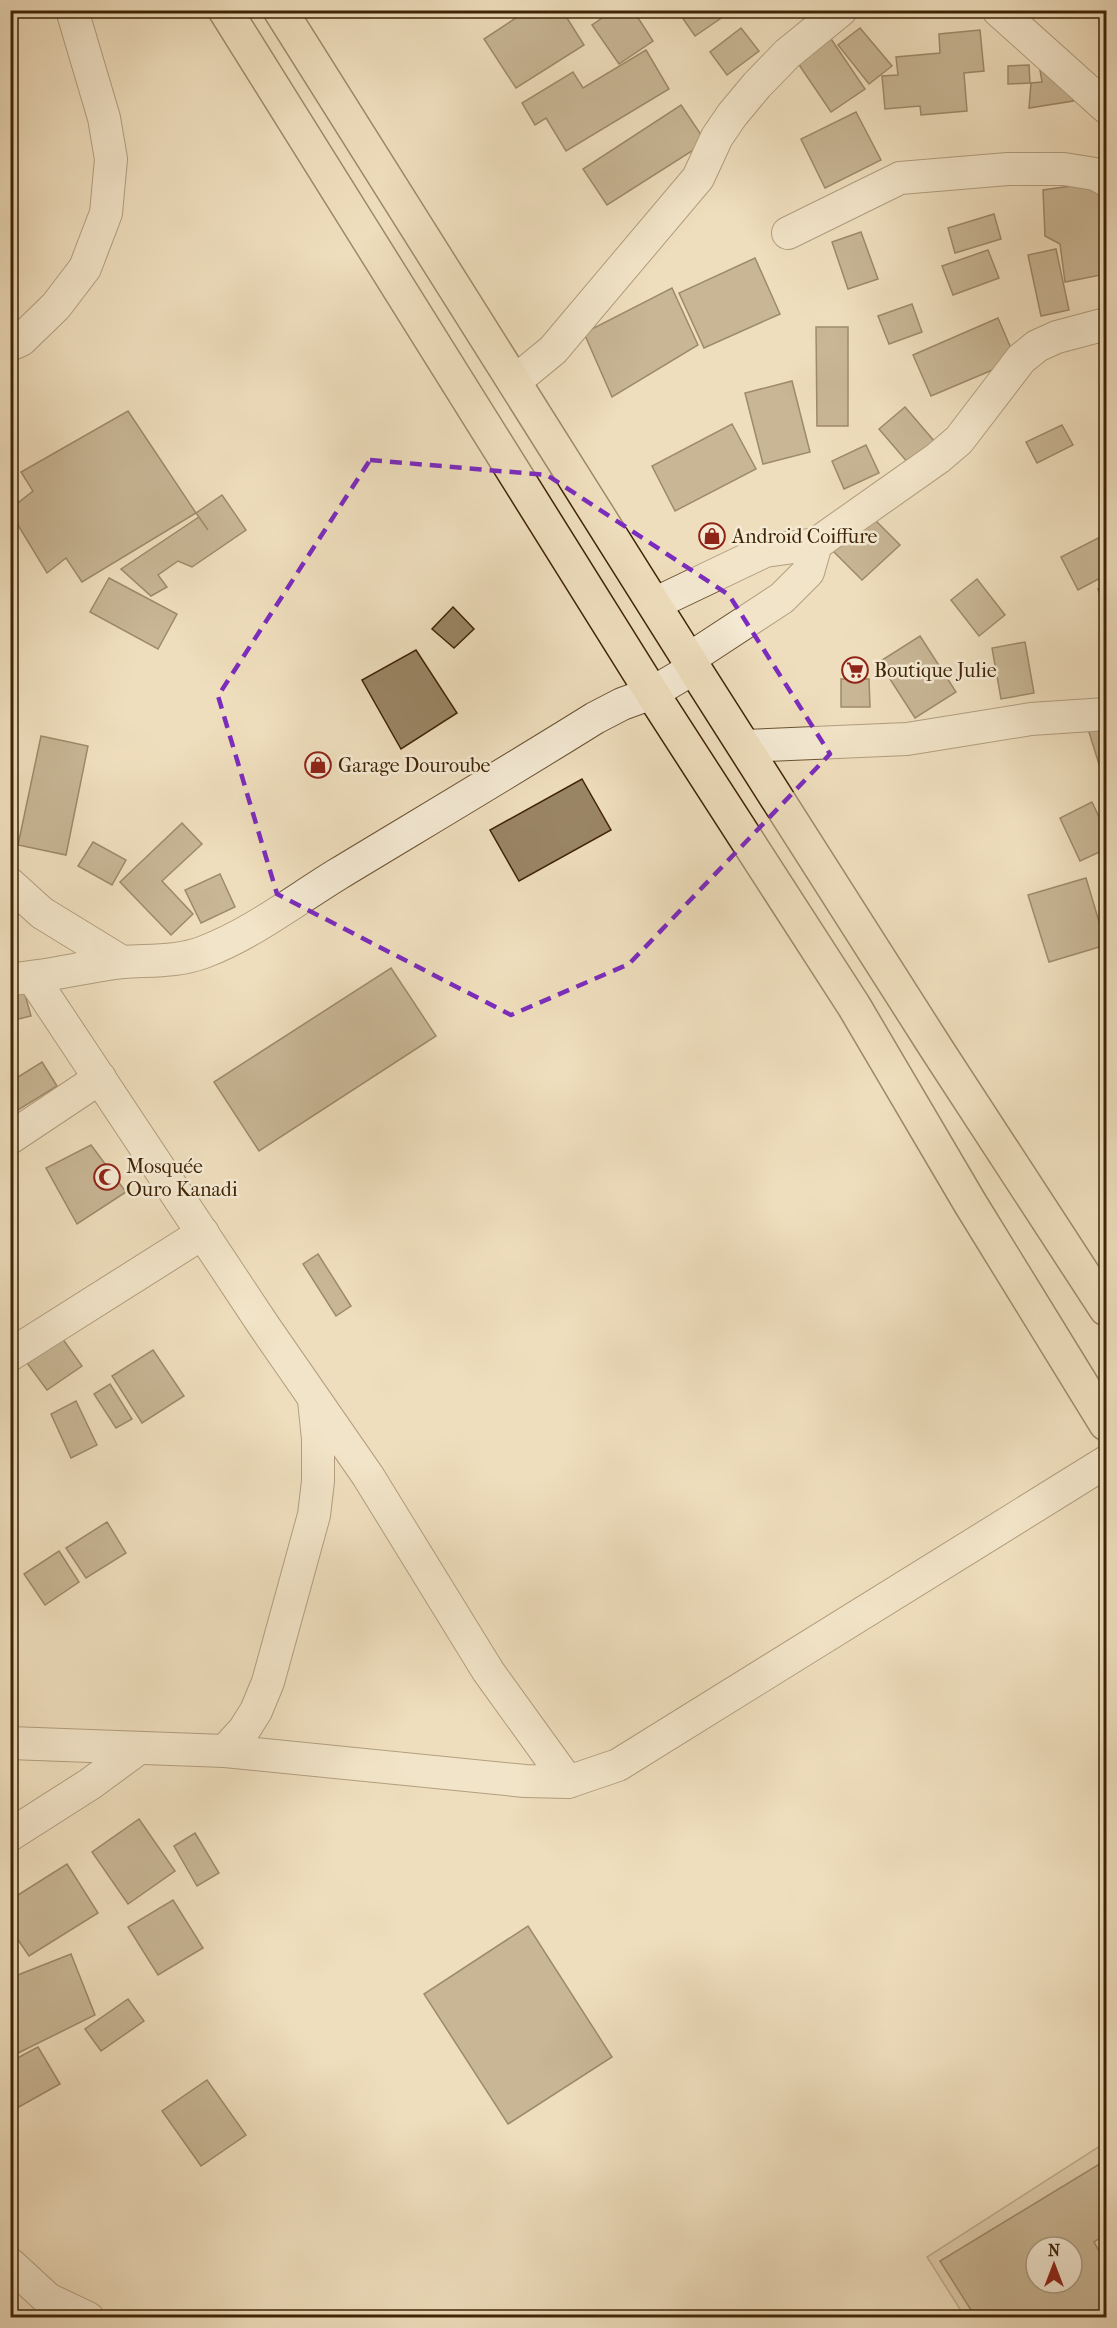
<svg xmlns="http://www.w3.org/2000/svg" width="1117" height="2328" font-family="'IM FELL French Canon',serif">
<style>
.green{fill:#d1be9e;stroke:#887152;stroke-width:1.5;fill-rule:evenodd}
.building{fill:#9a8565;stroke:#3e2405;stroke-width:1.5;fill-rule:evenodd}
.lines{fill:none;stroke-linecap:round;stroke-linejoin:round}
.street-casing{stroke:#6a5233;stroke-width:34}
.primary-casing{stroke:#3e2405;stroke-width:36}
.street{stroke:#f5ead4;stroke-width:32}
.primary{stroke:#efdebd;stroke-width:33}
.marked{fill:none;stroke:#7b2cbf;stroke-width:4.5;stroke-dasharray:12 8;stroke-linejoin:round}
.labels{text-anchor:middle;dominant-baseline:central;stroke-width:5;stroke-linejoin:round;paint-order:stroke}
.poi-label{font-size:20px;fill:#3e2405;stroke:#f5ead4;text-anchor:start}
</style>
<rect width="100%" height="100%" fill="#efdebd"/>
<filter id="stains"><feTurbulence type="fractalNoise" baseFrequency=".00333" numOctaves="4"/><feColorMatrix values="0 0 0 0 .2 0 0 0 0 .09 0 0 0 0 .02 0 0 0 .5 -.17"/></filter>
<radialGradient id="worn" r=".72"><stop offset=".6" stop-color="#630" stop-opacity="0"/><stop offset="1" stop-color="#630" stop-opacity=".3"/></radialGradient>
<!-- green -->
<path class="green" d="M1106,2142V2317H965L927,2257ZM1036,2247H1072V2283H1036Z"/>
<!-- building -->
<g class="building">
<polygon points="528,10 562,10 584,45 516,88 484,39"/>
<polygon points="614,10 633,10 653,41 619,64 592,25"/>
<polygon points="677,10 733,10 695,36"/>
<polygon points="741,28 759,51 727,75 710,52"/>
<polygon points="860,28 892,66 869,84 838,45"/>
<polygon points="825,30 865,89 831,112 791,53"/>
<polygon points="980,30 984,71 964,73 967,111 921,115 920,106 885,109 882,76 898,75 896,57 940,53 939,34"/>
<polygon points="646,50 669,89 566,151 546,118 535,125 522,103 573,72 583,88"/>
<polygon points="1068,60 1073,101 1029,108 1031,83 1042,82 1039,64"/>
<polygon points="1029,65 1030,83 1008,84 1008,66"/>
<polygon points="681,105 706,142 607,205 583,169"/>
<polygon points="856,112 881,160 825,188 801,139"/>
<polygon points="1100,182 1106,233 1106,274 1065,282 1060,244 1045,236 1043,190"/>
<polygon points="994,214 1001,239 955,253 948,228"/>
<polygon points="861,232 878,279 848,289 832,242"/>
<polygon points="1056,249 1069,310 1041,316 1028,255"/>
<polygon points="988,250 999,278 953,295 942,266"/>
<polygon points="755,258 780,314 704,348 679,293"/>
<polygon points="672,288 698,345 612,397 584,333"/>
<polygon points="912,304 922,332 889,344 878,316"/>
<polygon points="998,318 1016,360 931,396 913,355"/>
<polygon points="816,327 848,327 848,426 817,426"/>
<polygon points="792,381 810,452 763,464 745,393"/>
<polygon points="905,407 935,442 909,464 879,429"/>
<polygon points="128,411 196,513 82,582 66,558 47,573 10,512 10,509 33,491 21,472"/>
<polygon points="732,424 756,469 675,511 652,466"/>
<polygon points="1062,425 1073,445 1037,463 1026,442"/>
<polygon points="866,445 879,473 844,489 832,461"/>
<polygon points="222,495 246,530 192,567 178,561 158,575 167,587 151,596 121,569 199,517 208,530 196,513"/>
<polygon points="867,512 900,545 862,580 830,548"/>
<polygon points="1106,534 1106,575 1078,590 1061,557"/>
<polygon points="109,578 177,614 158,649 90,612"/>
<polygon points="977,579 1005,615 979,636 951,600"/>
<polygon points="1106,586 1106,615 1098,589"/>
<polygon points="453,607 474,629 454,648 432,629"/>
<polygon points="920,636 956,692 915,718 879,662"/>
<polygon points="1025,642 1034,693 1001,699 992,648"/>
<polygon points="416,650 457,713 401,749 362,680"/>
<polygon points="841,679 869,679 870,707 841,707"/>
<polygon points="1106,724 1106,777 1103,777 1088,729"/>
<polygon points="41,736 88,746 66,855 18,845"/>
<polygon points="582,779 611,830 519,881 490,830"/>
<polygon points="1092,802 1106,832 1106,849 1080,861 1060,818"/>
<polygon points="182,823 202,844 162,881 193,914 171,935 120,882"/>
<polygon points="93,842 126,860 112,885 78,866"/>
<polygon points="220,874 235,907 201,923 185,890"/>
<polygon points="1086,878 1106,945 1049,962 1028,895"/>
<polygon points="391,968 436,1036 259,1151 214,1082"/>
<polygon points="24,991 31,1016 10,1021 10,995"/>
<polygon points="42,1062 57,1086 13,1113 10,1108 10,1082"/>
<polygon points="91,1145 126,1192 77,1224 46,1168"/>
<polygon points="318,1254 351,1306 336,1316 303,1264"/>
<polygon points="62,1338 82,1366 47,1390 27,1363"/>
<polygon points="153,1350 184,1396 142,1423 112,1376"/>
<polygon points="110,1384 132,1419 116,1428 94,1394"/>
<polygon points="76,1401 97,1445 71,1458 51,1414"/>
<polygon points="107,1522 126,1553 86,1578 66,1548"/>
<polygon points="59,1551 79,1582 45,1605 24,1574"/>
<polygon points="139,1819 175,1871 128,1904 92,1852"/>
<polygon points="195,1833 219,1873 197,1886 174,1846"/>
<polygon points="67,1864 98,1913 29,1956 10,1928 10,1900"/>
<polygon points="173,1900 203,1948 158,1975 128,1927"/>
<polygon points="528,1926 612,2057 508,2124 424,1994"/>
<polygon points="71,1954 95,2015 10,2057 10,1978"/>
<polygon points="128,1999 144,2021 101,2051 85,2029"/>
<polygon points="38,2047 60,2084 10,2112 10,2062"/>
<polygon points="207,2080 246,2135 201,2166 162,2111"/>
<path d="M1106,2160V2234L1094,2242L1106,2263V2318H976L940,2261ZM1036,2247H1072V2283H1036Z"/>
</g>
<g class="lines">
<!-- street casing -->
<g class="street-casing">
<g id="street">
<polyline points="998,10 1106,107"/>
<polyline points="788,233 900,178 1008,169 1064,169 1095,174 1106,180"/>
<polyline points="10,345 21,340 56,306 85,268 106,213 111,159 104,118 72,10"/>
<polyline points="514,382 553,350 698,178 717,137 732,115 757,85 787,54 841,10"/>
<polyline points="654,604 765,551 816,544 938,458 959,440 1021,359 1037,346 1057,337 1106,324"/>
<polyline points="689,659 782,598 808,572 816,544"/>
<polyline points="744,746 907,739 1031,719 1106,714"/>
<polyline points="10,884 42,913 122,962"/>
<polyline points="33,978 264,1326 368,1476 488,1671 568,1782"/>
<path d="M10,979C49,977 85,966 123,962C150,960 178,962 204,952C253,933 294,901 338,874C424,822 510,771 595,718L622,704L652,693L694,668"/>
<polyline points="10,1138 100,1078"/>
<polyline points="10,1355 203,1233"/>
<polyline points="10,1743 225,1751 525,1781 568,1782 618,1765 1106,1462"/>
<polyline points="225,1751 244,1730 256,1711 268,1682 314,1515 318,1481 318,1439 314,1400"/>
<polyline points="10,1835 90,1784 139,1748"/>
<polyline points="10,2264 48,2299 88,2318"/>
</g>
</g>
<!-- primary casing -->
<g class="primary-casing">
<g id="primary">
<polyline points="225,10 652,693 854,1006 970,1203 1106,1424"/>
<polyline points="280,10 694,668 936,1048 1106,1309"/>
</g>
</g>
<!-- street -->
<use href="#street" class="street"/>
<!-- primary -->
<use href="#primary" class="primary"/>
</g>
<!-- marked area -->
<path d="M0 0H1117V2328H0ZM370,460L547,475L729,595L830,754L629,964L511,1015L277,894L218,696Z" fill="#efdebd" fill-opacity=".55" fill-rule="evenodd"/>
<path class="marked" d="M370,460L547,475L729,595L830,754L629,964L511,1015L277,894L218,696Z"/>
<!-- icons -->
<defs>
<g id="shop-ring" transform="scale(1.35)"><circle r="9.5" fill="#f5ead4" stroke="#8f2418" stroke-width="1.5"/><path d="M-5-2.5h2.3a2.7 3.5 0 0 1 5.4 0H5L5.5 6h-11ZM-1.5-2.5h3a1.5 2.3 0 0 0-3 0Z" fill="#8f2418"/></g>
<g id="supermarket-ring" transform="scale(1.35)"><circle r="9.5" fill="#f5ead4" stroke="#8f2418" stroke-width="1.5"/><path d="M-6-5.5h2.5l.6 2H6L4.5 2H-2.5L-4.4-4H-6ZM-1.5 3.2a1.3 1.3 0 1 0 .1 0ZM3 3.2a1.3 1.3 0 1 0 .1 0Z" fill="#8f2418"/></g>
<g id="mosque-ring" transform="scale(1.35)"><circle r="9.5" fill="#f5ead4" stroke="#8f2418" stroke-width="1.5"/><path d="M3.5-4.9A6 6 0 1 0 3.5 4.9A5 5 0 1 1 3.5-4.9Z" fill="#8f2418"/></g>
</defs>
<g fill-rule="evenodd">
<use href="#shop-ring" x="712" y="536"/>
<use href="#supermarket-ring" x="855" y="670"/>
<use href="#shop-ring" x="318" y="765"/>
<use href="#mosque-ring" x="107" y="1177"/>
</g>
<g class="labels">
<!-- poi labels -->
<g class="poi-label">
<text x="732" y="536">Android Coiffure</text>
<text x="874" y="670">Boutique Julie</text>
<text x="338" y="765">Garage Douroube</text>
<text x="126" y="1166">Mosquée<tspan x="126" dy="23">Ouro Kanadi</tspan></text>
</g>
</g>
<!-- margin -->
<rect width="1117" height="2328" fill="none" stroke="#efdebd" stroke-width="36"/>
<rect x="12" y="12" width="1093" height="2304" fill="none" stroke="#3e2405" stroke-width="3"/>
<rect x="18" y="18" width="1081" height="2292" fill="none" stroke="#3e2405" stroke-width="1.5"/>
<!-- north arrow -->
<g transform="translate(1054 2265)"><circle r="28" fill="#f5ead4" stroke="#ac9b81" stroke-width="1.5"/>
<path d="M0-4.5L10 22L0 15L-10 22Z" fill="#8f2418"/>
<text y="-9" font-size="16" font-weight="bold" text-anchor="middle" fill="#3e2405">N</text>
</g>
<rect width="100%" height="100%" filter="url(#stains)"/>
<rect width="100%" height="100%" fill="url(#worn)"/>
</svg>
